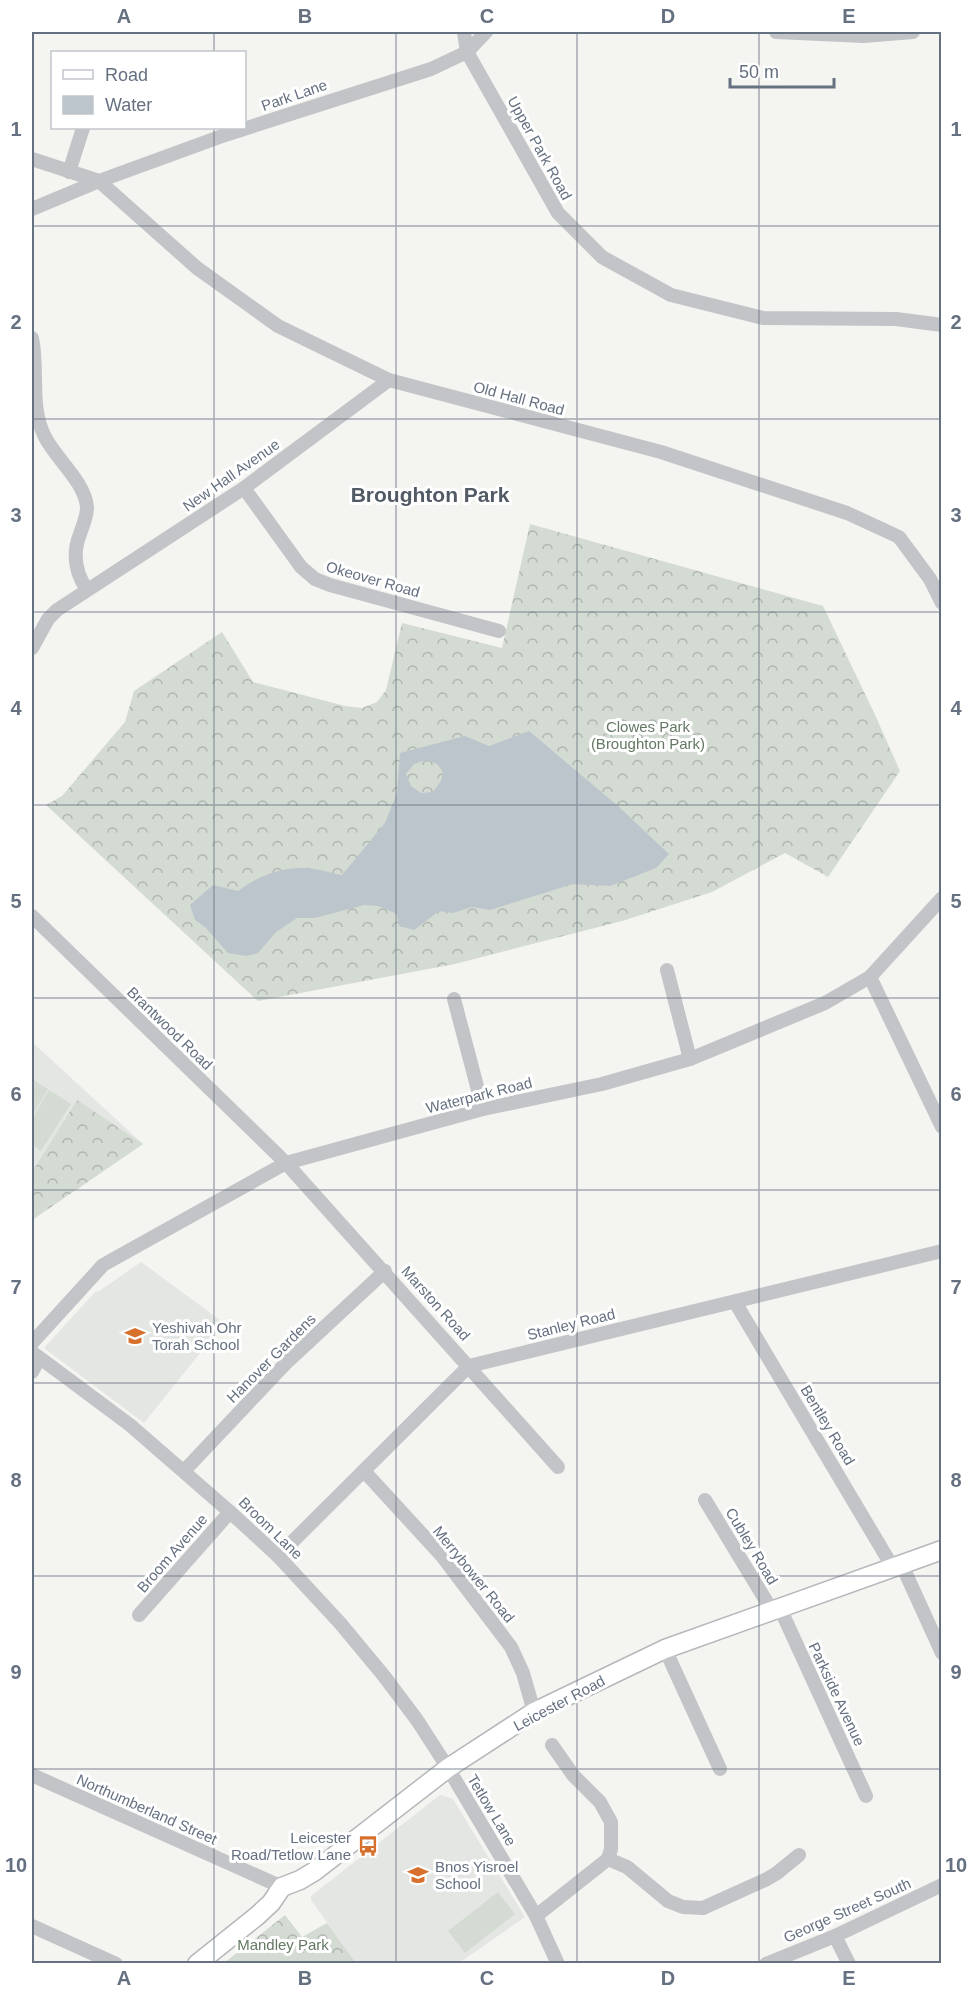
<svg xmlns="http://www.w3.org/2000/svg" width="973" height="1995" font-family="Arial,sans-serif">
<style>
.built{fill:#e4e6e4}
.forest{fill:url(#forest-crowns)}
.pitch{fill:#d4dbd2}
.water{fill:#bdc5cc;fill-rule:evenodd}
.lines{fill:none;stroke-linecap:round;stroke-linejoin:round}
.major-casing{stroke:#b5b7bb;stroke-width:21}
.minor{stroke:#c2c4c8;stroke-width:14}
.major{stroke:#fff;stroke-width:18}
.grid{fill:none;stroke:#657080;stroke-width:1.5;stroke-opacity:0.55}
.labels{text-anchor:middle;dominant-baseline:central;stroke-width:6;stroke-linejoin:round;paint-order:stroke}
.street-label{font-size:15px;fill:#657080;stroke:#fff}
.park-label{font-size:15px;fill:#647863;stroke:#fff}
.poi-label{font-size:15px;fill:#657080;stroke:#fff;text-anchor:start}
.district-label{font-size:21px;font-weight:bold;fill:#525a66;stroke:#fff}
.neatline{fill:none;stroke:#657080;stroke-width:2}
.grid-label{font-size:20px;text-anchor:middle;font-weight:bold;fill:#657080}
</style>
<defs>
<pattern id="forest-crowns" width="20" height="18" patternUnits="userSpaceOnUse" patternTransform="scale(1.5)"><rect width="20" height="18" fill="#d4dbd2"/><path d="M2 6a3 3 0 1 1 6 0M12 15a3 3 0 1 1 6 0" fill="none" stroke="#b0b6b0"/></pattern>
</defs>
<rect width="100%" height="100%" fill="#f4f4f1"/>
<!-- built -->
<g class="built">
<polygon points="32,1042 143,1144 32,1220"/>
<polygon points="141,1262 224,1323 144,1423 44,1348 96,1291 98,1292"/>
<polygon points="440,1795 453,1799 525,1917 459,1963 356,1963 311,1900 311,1896"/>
</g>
<!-- forest -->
<g class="forest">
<polygon points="530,524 823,606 875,715 900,771 828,877 785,853 712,892 622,921 455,964 258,1001 46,805 62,796 125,722 134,691 222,632 253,682 345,706 362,708 377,702 386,690 402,623 502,648"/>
<polygon points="77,1100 143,1144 32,1220 32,1172"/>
<polygon points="285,1915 302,1937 327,1923 356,1963 224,1963"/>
</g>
<!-- pitch -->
<g class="pitch">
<polygon points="32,1079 48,1089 32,1116"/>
<polygon points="49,1090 71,1104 41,1151 32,1145 32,1119"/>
<polygon points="498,1892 515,1914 465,1953 448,1931"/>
</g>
<!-- water -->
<path class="water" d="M529,731L618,806L669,854L656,868L610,886L573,884L490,910L472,907L453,913L439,911L414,930L399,926L397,914L378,906L364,905L315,918H297L276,932L258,953L246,956L228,953L205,927L195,920L190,905L213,885L238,891C257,877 280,867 304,868C317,868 330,873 342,875L385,823L397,793L400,753L465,736L489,746ZM426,760L437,764L443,772L441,781L433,792L421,793L411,786L406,774L414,764Z"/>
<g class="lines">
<!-- major casing -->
<g class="major-casing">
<polyline id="major" points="197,1964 257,1916 271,1903 282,1887 300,1880 315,1871 448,1768 534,1712 665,1649 942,1550"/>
</g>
<!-- minor -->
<g class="minor">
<polyline points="464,32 467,52 558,213 602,257 671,295 763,318 896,319 942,325"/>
<polyline points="776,32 864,36 913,32"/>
<polyline points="32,159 99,181 197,268 278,326 389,380 661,452 847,513 899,537 930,579 942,603"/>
<polyline points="69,172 83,128"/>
<polyline points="32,209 99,181 225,135 431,69 467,52 486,32"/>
<path d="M32,338C39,370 29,406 45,437C56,459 85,482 87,507C87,517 83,525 80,534C72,554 75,572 87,590"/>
<polyline points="244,488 301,567 315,579 330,585 499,631"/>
<polyline points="32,648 48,619 57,610 244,488 389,380"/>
<polyline points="32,916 286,1163 558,1467"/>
<polyline points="667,970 690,1059"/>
<polyline points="870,977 942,1127"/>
<polyline points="454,999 483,1109"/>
<polyline points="735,1302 892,1566"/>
<polyline points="32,1343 103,1265 286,1163 483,1109 602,1084 690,1059 825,1003 870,977 942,898"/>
<polyline points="32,1352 130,1425 230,1512 278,1556 340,1623 384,1676 417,1720 448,1768 536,1916 558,1964"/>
<polyline points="32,1372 39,1359"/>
<polyline points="184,1471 287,1362 385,1271"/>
<polyline points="364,1471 442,1556 511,1647 523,1673 534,1712"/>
<polyline points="705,1500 771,1609"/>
<polyline points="278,1556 469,1366 942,1251"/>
<polyline points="901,1563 942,1653"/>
<polyline points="779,1606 866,1796"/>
<polyline points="139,1615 230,1512"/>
<polyline points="665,1649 720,1769"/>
<polyline points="552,1745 573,1775 600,1802 611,1822 611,1849 608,1859"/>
<polyline points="32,1775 282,1887"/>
<polyline points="536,1916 608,1859 627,1867 668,1901 683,1907 703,1908 767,1879 777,1873 799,1855"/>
<polyline points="32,1926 116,1964"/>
<polyline points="835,1936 849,1964"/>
<polyline points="766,1964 835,1936 942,1885"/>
</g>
<!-- major -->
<use href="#major" class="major"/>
</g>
<!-- grid -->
<path class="grid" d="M214,32V52M396,32V1964M577,32V1964M759,32V1964M214,128V1964M32,226H942M32,419H942M32,612H942M32,805H942M32,998H942M32,1190H942M32,1383H942M32,1576H942M32,1769H942"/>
<!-- icons -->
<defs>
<g id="school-bare" transform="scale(1.62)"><path d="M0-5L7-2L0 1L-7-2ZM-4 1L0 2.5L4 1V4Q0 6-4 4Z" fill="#d8702d" stroke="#fff" stroke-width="2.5" paint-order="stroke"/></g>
<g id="bus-bare" transform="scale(1.62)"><path d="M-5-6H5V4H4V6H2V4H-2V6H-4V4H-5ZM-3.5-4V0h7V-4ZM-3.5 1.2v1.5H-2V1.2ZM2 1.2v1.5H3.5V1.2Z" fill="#d8702d" stroke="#fff" stroke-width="2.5" paint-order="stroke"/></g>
</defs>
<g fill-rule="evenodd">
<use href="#school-bare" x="135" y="1336"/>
<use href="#bus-bare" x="368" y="1846"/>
<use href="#school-bare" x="418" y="1875"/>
</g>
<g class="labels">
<!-- street labels -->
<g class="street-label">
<text transform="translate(294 95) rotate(-19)">Park Lane</text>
<text transform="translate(540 148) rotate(61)">Upper Park Road</text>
<text transform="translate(519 398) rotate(15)">Old Hall Road</text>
<text transform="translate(231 475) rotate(-35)">New Hall Avenue</text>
<text transform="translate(373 579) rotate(16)">Okeover Road</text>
<text transform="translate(170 1028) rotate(44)">Brantwood Road</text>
<text transform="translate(479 1095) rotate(-14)">Waterpark Road</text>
<text transform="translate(436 1303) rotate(48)">Marston Road</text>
<text transform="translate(571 1324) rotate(-14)">Stanley Road</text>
<text transform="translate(271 1358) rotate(-45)">Hanover Gardens</text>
<text transform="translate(828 1425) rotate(59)">Bentley Road</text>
<text transform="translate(271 1528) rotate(44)">Broom Lane</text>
<text transform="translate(752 1546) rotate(59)">Cubley Road</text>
<text transform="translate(172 1553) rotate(-49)">Broom Avenue</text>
<text transform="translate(474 1574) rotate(51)">Merrybower Road</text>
<text transform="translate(837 1694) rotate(65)">Parkside Avenue</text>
<text transform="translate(559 1703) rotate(-28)">Leicester Road</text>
<text transform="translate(147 1809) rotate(24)">Northumberland Street</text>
<text transform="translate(492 1810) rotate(59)">Tetlow Lane</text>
<text transform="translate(847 1910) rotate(-24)">George Street South</text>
</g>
<!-- park labels -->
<g class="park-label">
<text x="648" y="726">Clowes Park<tspan x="648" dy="17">(Broughton Park)</tspan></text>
<text x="283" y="1944">Mandley Park</text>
</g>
<!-- poi labels -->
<g class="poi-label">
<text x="152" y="1327">Yeshivah Ohr<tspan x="152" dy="17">Torah School</tspan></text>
<text x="351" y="1837" text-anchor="end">Leicester<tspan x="351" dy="17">Road/Tetlow Lane</tspan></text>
<text x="435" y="1866">Bnos Yisroel<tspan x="435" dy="17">School</tspan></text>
</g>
<!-- district labels -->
<g class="district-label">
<text x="430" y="494">Broughton Park</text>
</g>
</g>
<!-- border -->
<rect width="973" height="1995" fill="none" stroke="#ffffff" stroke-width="66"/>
<!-- legend -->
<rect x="51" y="51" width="195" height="78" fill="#ffffff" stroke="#c1c6cc" stroke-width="1.5"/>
<rect x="63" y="70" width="30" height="9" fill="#ffffff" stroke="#c1c6cc" stroke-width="1.5"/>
<text x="105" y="81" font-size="18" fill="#657080">Road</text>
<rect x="63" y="96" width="30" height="18" fill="#bdc5cc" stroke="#c1c6cc" stroke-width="1.5"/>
<text x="105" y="111" font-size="18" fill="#657080">Water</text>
<!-- scale -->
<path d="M730 78v9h104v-9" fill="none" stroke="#657080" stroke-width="3"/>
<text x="739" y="78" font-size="18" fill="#657080" stroke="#ffffff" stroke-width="4.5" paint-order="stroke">50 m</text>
<rect x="33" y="33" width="907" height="1929" class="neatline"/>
<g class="grid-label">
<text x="124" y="23">A</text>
<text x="305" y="23">B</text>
<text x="487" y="23">C</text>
<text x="668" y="23">D</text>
<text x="849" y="23">E</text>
<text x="16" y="136">1</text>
<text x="956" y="136">1</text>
<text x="16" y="329">2</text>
<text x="956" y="329">2</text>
<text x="16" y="522">3</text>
<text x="956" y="522">3</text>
<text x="16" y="715">4</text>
<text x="956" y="715">4</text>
<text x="16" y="908">5</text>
<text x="956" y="908">5</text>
<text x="16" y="1101">6</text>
<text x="956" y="1101">6</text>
<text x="16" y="1294">7</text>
<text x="956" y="1294">7</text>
<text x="16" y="1487">8</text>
<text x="956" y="1487">8</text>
<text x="16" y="1679">9</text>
<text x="956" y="1679">9</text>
<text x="16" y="1872">10</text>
<text x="956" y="1872">10</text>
<text x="124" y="1985">A</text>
<text x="305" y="1985">B</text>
<text x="487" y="1985">C</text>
<text x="668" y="1985">D</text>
<text x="849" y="1985">E</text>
</g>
</svg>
